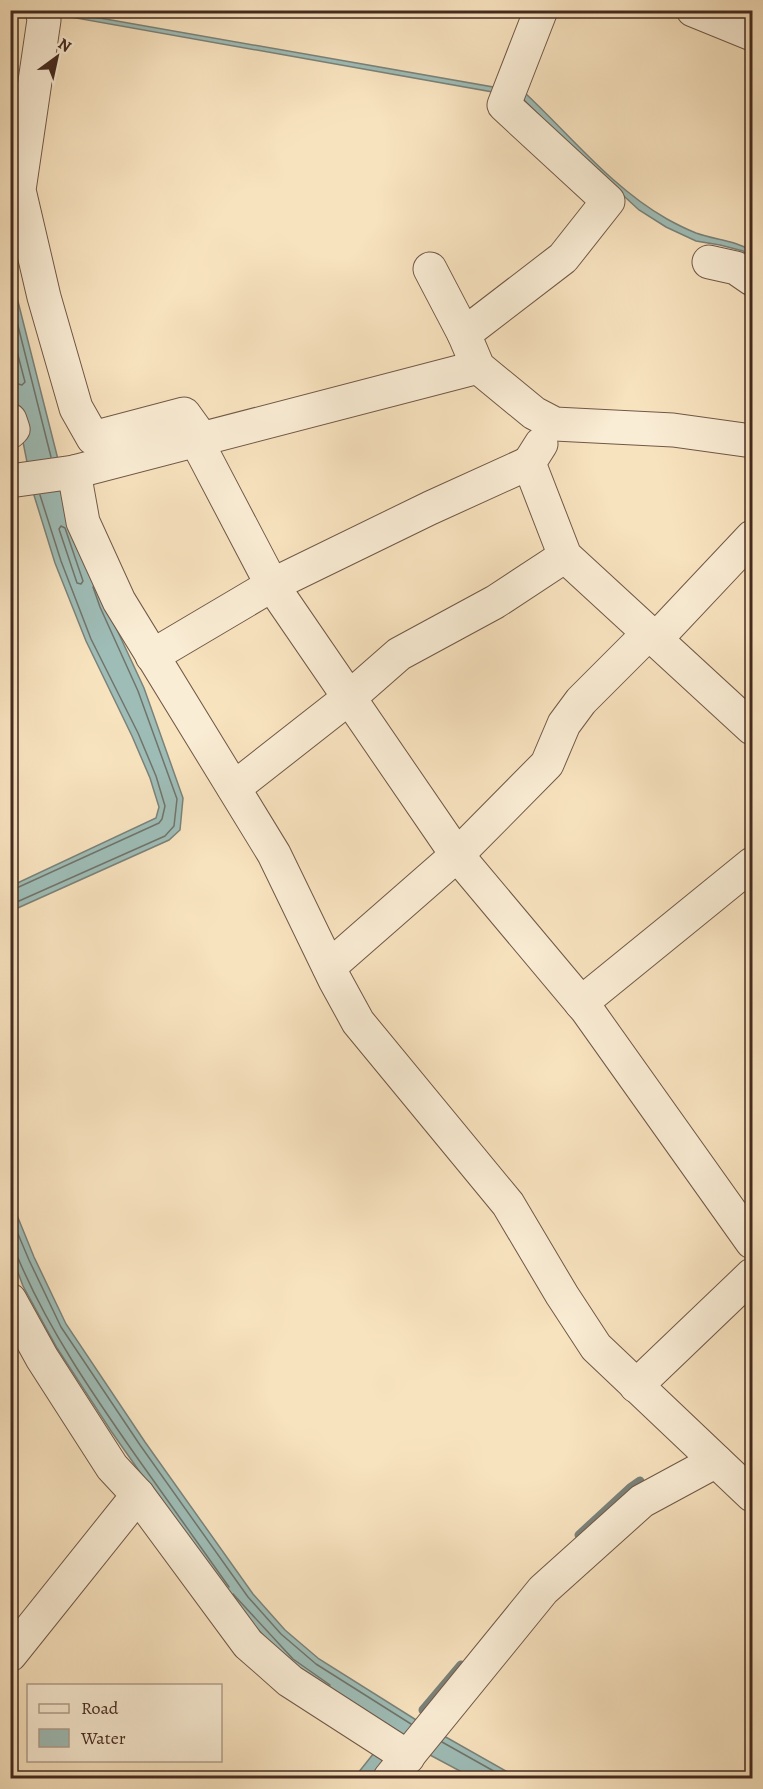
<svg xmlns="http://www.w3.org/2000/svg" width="763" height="1789" font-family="Alegreya,serif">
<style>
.water{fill:#9ebdb7;stroke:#7a827a;stroke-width:1.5}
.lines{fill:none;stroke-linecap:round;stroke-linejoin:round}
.shore{stroke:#71746b;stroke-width:1.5}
.stream{stroke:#7a827a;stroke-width:9}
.minor-casing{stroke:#715847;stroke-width:35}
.minor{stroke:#faedd5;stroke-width:33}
</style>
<rect width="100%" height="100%" fill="#f8e3bf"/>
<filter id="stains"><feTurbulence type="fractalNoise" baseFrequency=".00333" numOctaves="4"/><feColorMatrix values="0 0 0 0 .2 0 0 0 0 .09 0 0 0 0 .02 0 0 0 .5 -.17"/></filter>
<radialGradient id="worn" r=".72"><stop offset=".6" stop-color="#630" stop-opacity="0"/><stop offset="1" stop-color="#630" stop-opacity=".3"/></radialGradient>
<!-- water -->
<g class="water">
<polygon points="60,11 493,87 493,92 59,15"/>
<path d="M524,92C570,135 612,188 667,219C676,224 686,229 696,233C715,240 735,240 752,251V257L743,251L720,245L696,241L666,227L639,210L574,150L521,97Z"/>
<polygon points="10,270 66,491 105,604 144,688 183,798 180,830 169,840 11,911 11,886 156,818 159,807 150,778 132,736 86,641 55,563 33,492 11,382"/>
<polygon points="10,1198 34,1257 66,1324 145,1442 253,1594 285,1630 319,1659 421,1723 518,1778 473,1778 400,1739 370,1778 354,1778 390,1733 289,1663 227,1596 111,1431 57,1348 23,1286 11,1254"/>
</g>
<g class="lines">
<!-- shore -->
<g class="shore">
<polyline points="10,294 51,457"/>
<polyline points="10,325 25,382 22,385 10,382"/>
<polygon points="61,526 65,528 83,581 81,584 77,583 59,529"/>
<polyline points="10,891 159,823 162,819 165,806 156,776 138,733 91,639 61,561 40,495"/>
<polyline points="10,905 165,836 174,826 177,799 138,691 100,607 93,587"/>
<polyline points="10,1215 29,1260 61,1327 140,1445 248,1597 281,1634 316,1664 411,1724"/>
<path d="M10,1255L18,1258C48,1329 92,1393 136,1456C167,1500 198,1543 229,1587"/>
<polyline points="233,1594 293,1659 330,1685"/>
<polyline points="442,1742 506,1778"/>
</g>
<!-- stream -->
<g class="stream">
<polyline points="579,1535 630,1488 640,1481"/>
<polyline points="423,1710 461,1665"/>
</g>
<!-- minor casing -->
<g class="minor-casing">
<g id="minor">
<polyline points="42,10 44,20 19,190 44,297 76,408 93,438 184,414 202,439"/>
<polyline points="541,10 504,105 608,201 563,258 464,334 478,367 534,413 555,424 673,430 752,441"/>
<polyline points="693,10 752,34"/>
<polyline points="709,262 736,268 752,279"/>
<polyline points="430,269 464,334"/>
<polyline points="10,420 13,429 10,432"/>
<polyline points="196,440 272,585 457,855 587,1010 752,1242"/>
<polyline points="541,444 529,463 565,556 752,728"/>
<polyline points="74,472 83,522 119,601 274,854 335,980 358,1022 508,1204 562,1295 596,1347 752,1495"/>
<polyline points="10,481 74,472 478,367"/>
<polyline points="655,640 752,537"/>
<polyline points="152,656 272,585 430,508 529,463"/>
<polyline points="234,788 350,697 399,654 495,602 565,556"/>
<polyline points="329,967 457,855 547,764 564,724 581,701 648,634"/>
<polyline points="581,1003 752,864"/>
<polyline points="10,1300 42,1358 112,1467 138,1495 248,1644 290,1681 408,1757"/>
<polyline points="636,1386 752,1275"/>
<polyline points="10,1655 138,1495"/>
<polyline points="390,1778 543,1590 642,1501 716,1461"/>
</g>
</g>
<!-- minor -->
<use href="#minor" class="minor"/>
</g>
<!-- margin -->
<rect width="763" height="1789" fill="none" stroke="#f8e3bf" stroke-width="36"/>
<rect x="12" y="12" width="739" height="1765" fill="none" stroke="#442a1f" stroke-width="3"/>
<rect x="18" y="18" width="727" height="1753" fill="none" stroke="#442a1f" stroke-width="1.5"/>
<!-- legend -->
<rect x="27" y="1684" width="195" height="78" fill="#faedd5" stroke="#b19f8c" stroke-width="1.5"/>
<rect x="39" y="1704" width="30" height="9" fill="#faedd5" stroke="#b19f8c" stroke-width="1.5"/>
<text x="81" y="1714" font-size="18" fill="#442a1f">Road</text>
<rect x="39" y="1729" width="30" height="18" fill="#9ebdb7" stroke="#b19f8c" stroke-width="1.5"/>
<text x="81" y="1744" font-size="18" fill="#442a1f">Water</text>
<!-- north arrow -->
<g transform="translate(57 57) rotate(33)" stroke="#faedd5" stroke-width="4.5" paint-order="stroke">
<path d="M0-4.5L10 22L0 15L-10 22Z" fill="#442a1f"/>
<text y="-9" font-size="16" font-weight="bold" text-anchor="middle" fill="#442a1f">N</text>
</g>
<rect width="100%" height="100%" filter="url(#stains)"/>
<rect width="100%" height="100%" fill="url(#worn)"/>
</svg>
